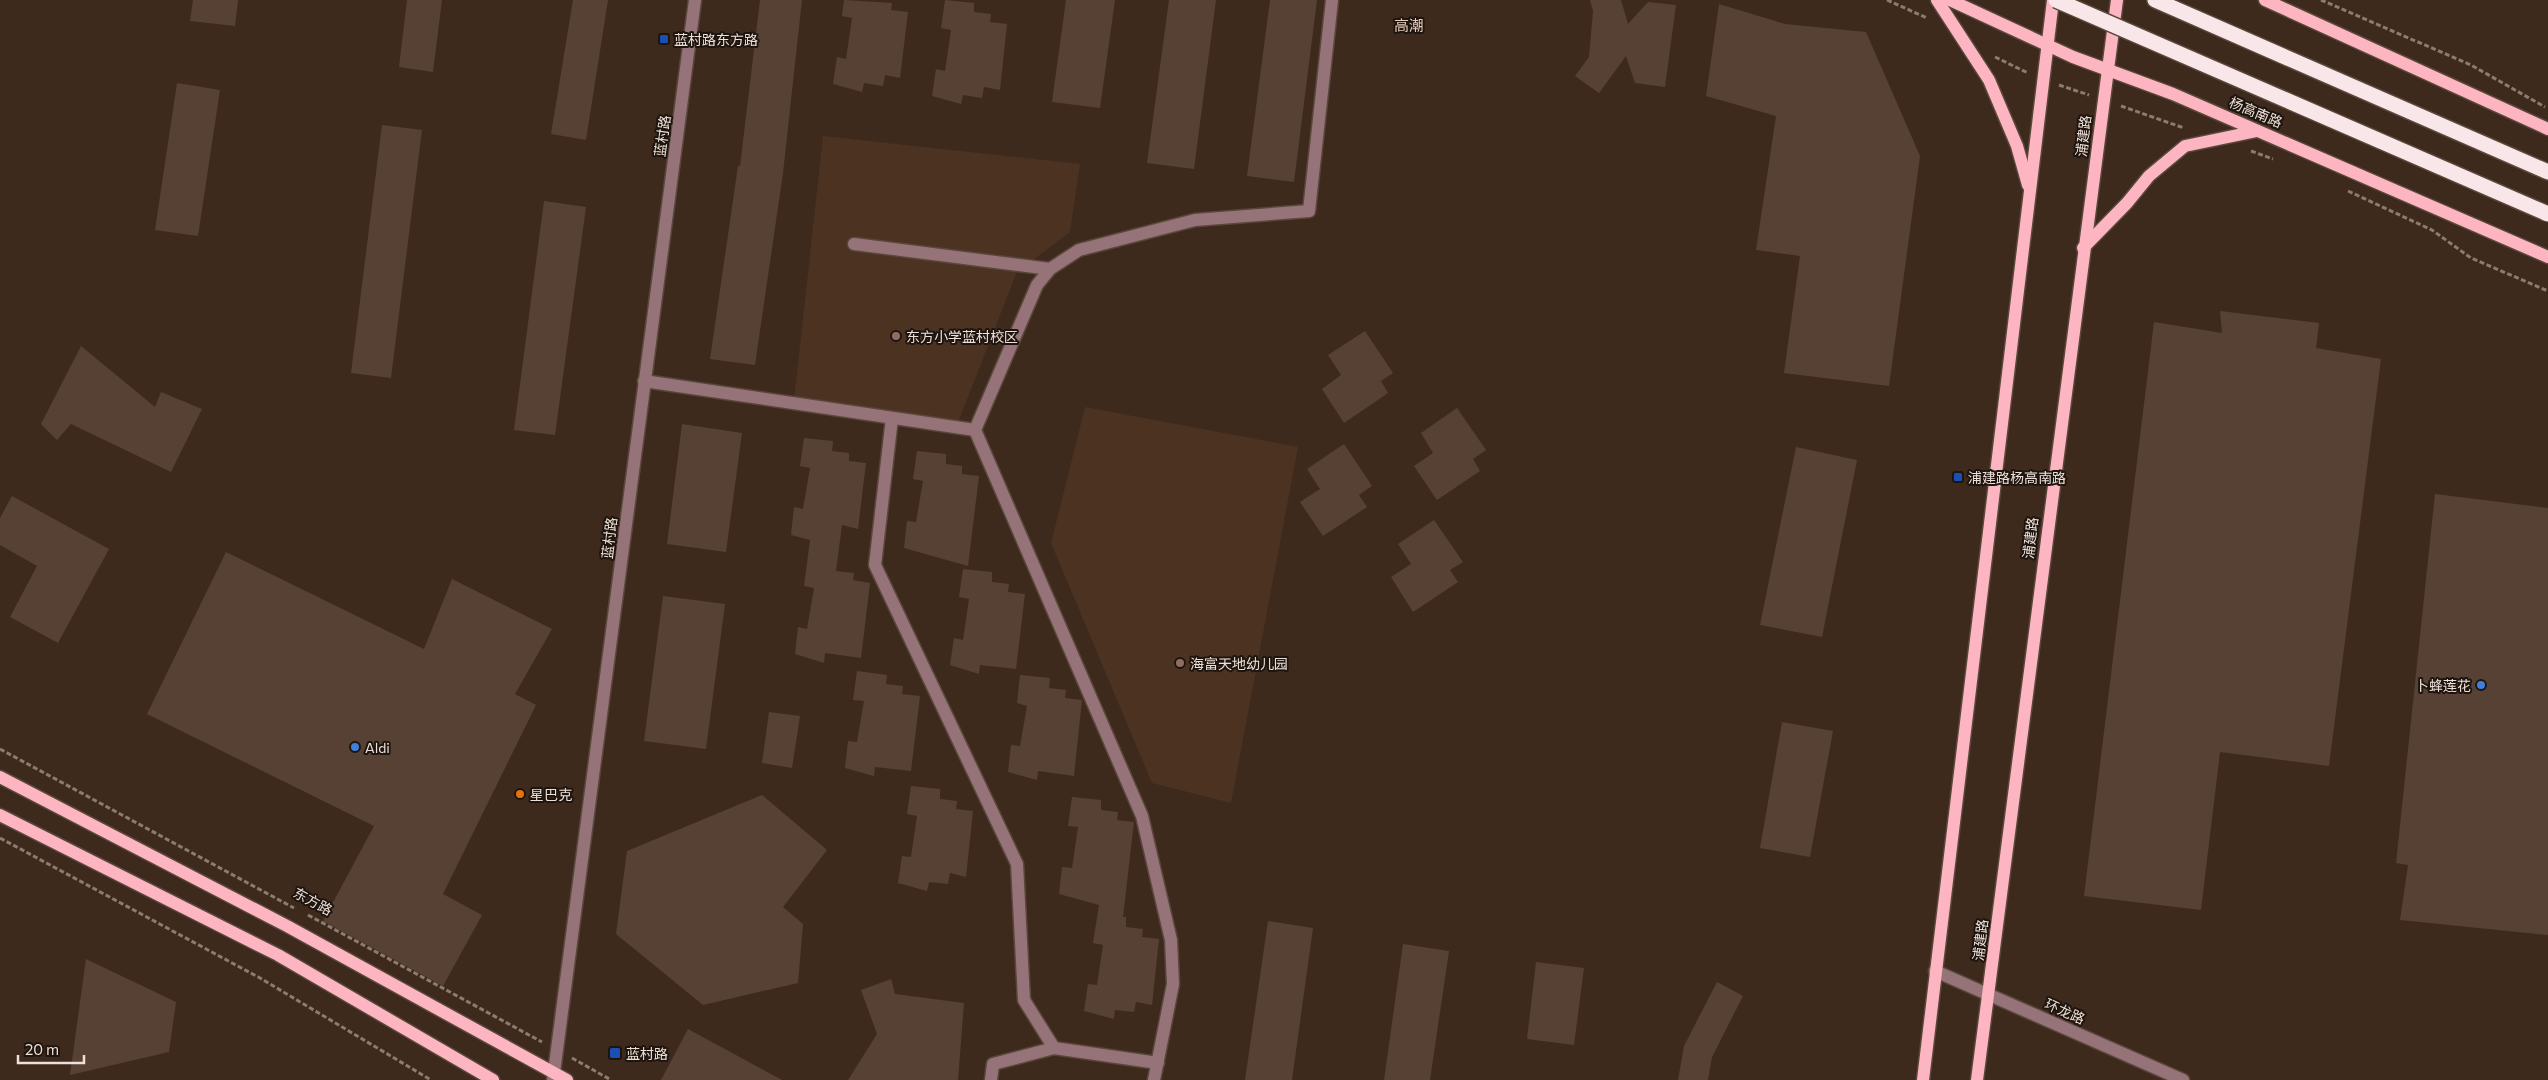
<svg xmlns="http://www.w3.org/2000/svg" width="2548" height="1080" font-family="Commissioner,'Noto Sans SC',sans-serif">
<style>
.built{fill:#4b3221}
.building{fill:#574134}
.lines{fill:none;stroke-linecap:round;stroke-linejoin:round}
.minor-casing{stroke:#5a473b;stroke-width:15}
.major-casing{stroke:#5a473b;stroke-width:15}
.highway-casing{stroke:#5a473b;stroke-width:18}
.path{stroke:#8c7b70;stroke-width:3;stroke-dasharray:5 2.5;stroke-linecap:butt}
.minor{stroke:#967379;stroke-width:12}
.major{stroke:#feb5c2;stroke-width:12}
.highway{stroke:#f8e6e9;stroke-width:15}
.highway-bridge-casing{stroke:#5a473b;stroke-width:18;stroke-linecap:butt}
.highway-bridge{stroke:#f8e6e9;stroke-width:15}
.transit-dot{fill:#1a4fb4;stroke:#1e150f;stroke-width:2}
.education-dot{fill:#8d6e63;stroke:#1e150f;stroke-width:2}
.shop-dot{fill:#3f7fe0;stroke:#1e150f;stroke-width:2}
.food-dot{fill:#e8710a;stroke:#1e150f;stroke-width:2}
.labels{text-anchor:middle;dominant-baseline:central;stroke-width:4;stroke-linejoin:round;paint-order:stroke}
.poi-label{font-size:14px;fill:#eee0d8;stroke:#1e150f;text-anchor:start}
.street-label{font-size:14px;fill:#eee0d8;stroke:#1e150f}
.neighbourhood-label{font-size:15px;fill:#e5caba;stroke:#1e150f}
</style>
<rect width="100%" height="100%" fill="#3e2a1d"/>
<!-- built -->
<g class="built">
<polygon points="823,136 1080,164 1070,232 1017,272 955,430 794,400"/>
<polygon points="1085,407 1298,447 1231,803 1152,783 1051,543"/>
</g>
<!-- building -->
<g class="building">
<polygon points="193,0 238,0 235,26 190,21"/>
<polygon points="407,0 442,0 433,72 399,67"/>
<polygon points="573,0 608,0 586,140 551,134"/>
<polygon points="760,0 802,0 783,173 755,365 710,359 738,166 740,166"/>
<polygon points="844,0 892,3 891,10 908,12 900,78 885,75 883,86 864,83 862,92 833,84 837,57 846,59 852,18 842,16"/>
<polygon points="945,0 974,3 974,12 991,14 990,22 1007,24 1000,90 984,87 982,98 963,95 961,104 932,96 936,69 945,71 951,30 941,28"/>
<polygon points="1066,0 1115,0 1100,108 1052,102"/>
<polygon points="1169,0 1216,0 1194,169 1147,163"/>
<polygon points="1270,0 1317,0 1294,182 1247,176"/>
<polygon points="1590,0 1621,0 1628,24 1648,2 1676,5 1665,87 1635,83 1626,56 1599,93 1575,76 1589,57 1593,11"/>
<polygon points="1719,4 1785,24 1866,32 1920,156 1889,386 1784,373 1800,256 1756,250 1776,116 1706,96"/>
<polygon points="177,83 220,90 198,236 155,230"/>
<polygon points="382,125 422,130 391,378 351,373"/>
<polygon points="544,201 586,207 555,435 514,430"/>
<polygon points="2220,311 2319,323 2316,348 2381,359 2329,766 2220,752 2201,910 2084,896 2154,322 2222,333"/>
<polygon points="1365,331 1393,373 1381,381 1388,393 1344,423 1322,389 1341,375 1328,355"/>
<polygon points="81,346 155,407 161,392 202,409 171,472 71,424 57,440 41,424"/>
<polygon points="1457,408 1486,450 1473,459 1480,471 1437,500 1414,466 1433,453 1421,433"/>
<polygon points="682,424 742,433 726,552 667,544"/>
<polygon points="804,438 833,441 832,451 849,453 849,461 866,463 858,529 842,525 836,571 854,573 853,580 870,583 861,658 825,653 824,663 795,654 798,627 807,629 814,588 804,586 810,540 791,535 794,507 803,509 810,468 800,466"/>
<polygon points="1344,444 1372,486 1359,495 1367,507 1323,536 1300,502 1320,489 1307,469"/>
<polygon points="1796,447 1857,460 1822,637 1760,625"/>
<polygon points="917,451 946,454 946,464 962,466 962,474 979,476 968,566 904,548 907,521 916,522 923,481 913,479"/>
<polygon points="2435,494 2548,508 2548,935 2400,920 2408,865 2396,863"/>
<polygon points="12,496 109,549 58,643 10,617 37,566 0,545 0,518"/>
<polygon points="1434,520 1463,562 1450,570 1458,582 1413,612 1391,577 1411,564 1398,544"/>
<polygon points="226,552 424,649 452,579 552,629 515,694 536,705 443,894 482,915 443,986 323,921 374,826 147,714"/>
<polygon points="963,569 992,572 992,582 1009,584 1008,592 1025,594 1016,669 980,665 979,674 950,665 954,638 963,640 969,599 959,597"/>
<polygon points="663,596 725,604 706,749 644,741"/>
<polygon points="857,671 887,675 886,684 903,686 902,694 920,696 911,771 875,767 874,776 845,768 848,741 857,742 864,701 853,700"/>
<polygon points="1020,675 1050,678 1049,688 1066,690 1065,698 1082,700 1074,776 1038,771 1037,780 1008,772 1011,745 1020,746 1027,706 1017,703"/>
<polygon points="769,712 800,716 792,768 762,763"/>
<polygon points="1782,722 1833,731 1810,857 1760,848"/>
<polygon points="911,786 940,789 940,799 957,801 956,809 973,811 966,877 950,873 948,884 929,882 927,891 898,883 902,856 911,857 917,816 907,814"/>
<polygon points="762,795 827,850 783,907 803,924 798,983 703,1005 616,934 627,851"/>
<polygon points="1072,797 1101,800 1101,810 1118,812 1117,820 1134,822 1123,917 1126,917 1126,927 1143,929 1142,937 1159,939 1152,1005 1136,1002 1134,1012 1115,1010 1114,1019 1084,1011 1088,984 1097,985 1103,945 1093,943 1099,905 1059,894 1062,867 1072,868 1078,827 1068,826"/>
<polygon points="1268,921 1313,928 1292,1080 1245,1080"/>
<polygon points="1403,944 1449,951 1430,1080 1384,1080"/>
<polygon points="86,959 176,1002 169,1052 70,1075"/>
<polygon points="1536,962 1584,968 1574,1045 1527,1039"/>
<polygon points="891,979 895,994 964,1003 958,1080 848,1080 877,1034 861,990"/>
<polygon points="1717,982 1743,996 1712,1057 1708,1080 1678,1080 1684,1046"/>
<polygon points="688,1029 782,1080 661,1080"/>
</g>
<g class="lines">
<!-- minor casing -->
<g class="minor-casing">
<g id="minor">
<polyline points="854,244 1050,269"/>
<polyline points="644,381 975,430"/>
<polyline points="892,418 875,565 1017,864 1024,1000 1054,1048 1158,1063"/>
<polyline points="1935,971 2183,1080"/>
<polyline points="553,1080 695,0"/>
<polyline points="991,1080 993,1064 1054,1048"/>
<polyline points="1154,1080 1173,984 1171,940 1142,816 975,430 1037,285 1050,269 1079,250 1195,220 1309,211 1332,0"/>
</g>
</g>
<!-- major casing -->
<g class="major-casing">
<g id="major">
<polyline points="1937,0 1989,80 2017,146 2028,185"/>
<polyline points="1950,0 2073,57 2173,94 2548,257"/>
<polyline points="2265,0 2548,129"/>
<polyline points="2083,248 2127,203 2149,176 2185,146 2257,131"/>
<polyline points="0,777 287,926 567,1080"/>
<polyline points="0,815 278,955 493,1080"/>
<polyline points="1923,1080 2053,0"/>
<polyline points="1977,1080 2117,0"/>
</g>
</g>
<!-- highway casing -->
<g class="highway-casing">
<polyline id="highway" points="2155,0 2548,172"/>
</g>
<!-- path -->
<g class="path">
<polyline points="1887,0 1927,18"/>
<polyline points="2321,0 2471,65 2545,107"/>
<polyline points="1995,57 2028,73"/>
<polyline points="2059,85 2089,95"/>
<polyline points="2121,106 2184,128"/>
<polyline points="2251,151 2273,159"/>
<polyline points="2348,191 2432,230 2471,258 2548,291"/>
<polyline points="0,749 294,908"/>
<polyline points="0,838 260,978 431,1080"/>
<polyline points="308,915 542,1042"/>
<polyline points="572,1058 611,1080"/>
</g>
<!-- minor -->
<use href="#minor" class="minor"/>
<!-- major -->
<use href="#major" class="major"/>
<!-- highway -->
<use href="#highway" class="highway"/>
<!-- highway-bridge casing -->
<g class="highway-bridge-casing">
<polyline id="highway-bridge" points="2056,0 2548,214"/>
</g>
<!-- highway-bridge -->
<use href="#highway-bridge" class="highway-bridge"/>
</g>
<!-- markers -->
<g class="transit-dot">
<rect x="659" y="34" width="10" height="10" rx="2.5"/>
<rect x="1953" y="472" width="10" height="10" rx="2.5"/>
<rect x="609" y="1047" width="12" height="12" rx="2.5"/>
</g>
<g class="education-dot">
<circle cx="896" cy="336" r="5"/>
<circle cx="1180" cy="663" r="5"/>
</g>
<g class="shop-dot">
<circle cx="2481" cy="685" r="5"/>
<circle cx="355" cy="747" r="5"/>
</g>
<circle class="food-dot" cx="520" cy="794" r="5"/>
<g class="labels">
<!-- poi labels -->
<g class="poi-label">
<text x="674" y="39">蓝村路东方路</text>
<text x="906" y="336">东方小学蓝村校区</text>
<text x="1968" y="477">浦建路杨高南路</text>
<text x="1190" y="663">海富天地幼儿园</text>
<text x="2471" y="685" text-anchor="end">卜蜂莲花</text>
<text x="365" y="747">Aldi</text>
<text x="530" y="794">星巴克</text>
<text x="626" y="1053">蓝村路</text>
</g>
<!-- street labels -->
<g class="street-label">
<text transform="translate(2256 112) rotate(23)">杨高南路</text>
<text transform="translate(662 136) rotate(-82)">蓝村路</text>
<text transform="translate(2083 136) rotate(-83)">浦建路</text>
<text transform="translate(609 538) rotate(-83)">蓝村路</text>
<text transform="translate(2030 538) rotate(-83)">浦建路</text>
<text transform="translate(313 901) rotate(28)">东方路</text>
<text transform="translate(1980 940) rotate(-83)">浦建路</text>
<text transform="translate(2065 1011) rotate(24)">环龙路</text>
</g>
<!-- neighbourhood labels -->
<g class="neighbourhood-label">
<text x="1409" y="25">高潮</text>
</g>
</g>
<!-- scale -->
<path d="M18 1055v8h66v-8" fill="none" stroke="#eee0d8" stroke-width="2.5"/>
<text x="25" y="1055" font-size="15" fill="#eee0d8" stroke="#1e150f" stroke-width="4" paint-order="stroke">20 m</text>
</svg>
